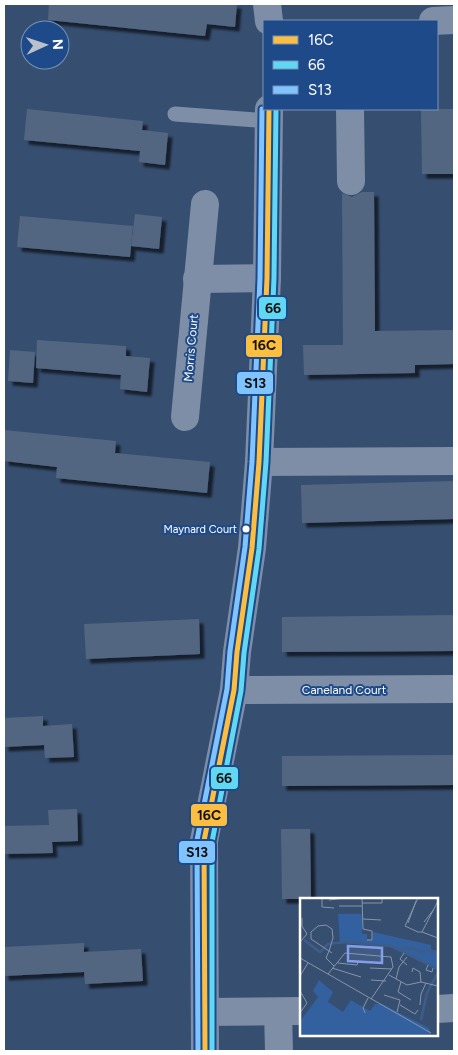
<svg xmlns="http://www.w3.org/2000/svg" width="458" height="1055" font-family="Figtree,sans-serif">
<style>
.building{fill:#536681;filter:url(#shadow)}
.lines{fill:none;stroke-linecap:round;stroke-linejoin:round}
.lane{stroke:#7d8ea6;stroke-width:15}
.street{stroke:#7d8ea6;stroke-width:28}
.bus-1-casing{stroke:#1e4a89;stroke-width:9}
.bus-2-casing{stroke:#1e4a89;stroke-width:9}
.bus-3-casing{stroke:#1e4a89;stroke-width:9}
.bus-1{stroke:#fbbe40;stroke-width:5}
.bus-2{stroke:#60d8f3;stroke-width:5}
.bus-3{stroke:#80c4ff;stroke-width:5}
.bus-dot{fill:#fff;stroke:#1e4a89;stroke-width:2}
.labels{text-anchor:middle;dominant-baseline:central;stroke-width:4;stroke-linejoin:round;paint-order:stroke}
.bus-label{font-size:11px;fill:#fff;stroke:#1e4a89;text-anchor:end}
.street-label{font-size:12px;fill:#fff;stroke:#1e4a89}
.inset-river{fill:none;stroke:#3d5d89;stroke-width:2.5}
.inset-road{fill:none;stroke:#8695a9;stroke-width:1}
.view{fill:#839eea;fill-opacity:0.15;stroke:#839eea;stroke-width:2.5}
.inset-edge{fill:none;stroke:#fff;stroke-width:2.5}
.line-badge{stroke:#1e4a89;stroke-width:2}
.pale-badge-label{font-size:14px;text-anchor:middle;font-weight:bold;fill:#111}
</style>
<defs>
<filter id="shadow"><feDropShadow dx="4.5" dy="4.5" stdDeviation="1" flood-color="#0009"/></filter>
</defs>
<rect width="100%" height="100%" fill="#364e70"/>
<!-- building -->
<g class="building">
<polygon points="49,4 237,4 235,27 207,24 205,36 48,20"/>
<polygon points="27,109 143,121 142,130 168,133 165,165 139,162 140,151 24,140"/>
<polygon points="421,109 453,109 454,174 422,174"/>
<polygon points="362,192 374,192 375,331 454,330 454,364 415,365 415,373 304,375 303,345 343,345 342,193 352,197"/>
<polygon points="135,214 162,217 159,249 131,246"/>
<polygon points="20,216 133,226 130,257 17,247"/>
<polygon points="37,340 126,346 126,356 150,358 147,392 120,389 121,375 36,368"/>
<polygon points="10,350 35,352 33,383 8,381"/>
<polygon points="4,430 116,441 115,453 210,462 207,493 56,478 57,467 4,461"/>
<polygon points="454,481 454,519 302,523 301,485"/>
<polygon points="454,615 454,651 282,652 282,617"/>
<polygon points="199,619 200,654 86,659 84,624"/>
<polygon points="43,716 43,726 72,724 74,757 45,758 44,745 4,747 4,718"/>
<polygon points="453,755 454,785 282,786 282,756"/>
<polygon points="77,809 78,841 52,842 53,853 4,854 4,826 49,825 48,810"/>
<polygon points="281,829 310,829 311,899 282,899"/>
<polygon points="84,943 84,952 141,949 143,981 85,984 84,972 4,976 4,947"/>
</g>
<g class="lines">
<!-- lane -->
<polyline class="lane" points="175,114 269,121"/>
<!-- street -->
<g class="street">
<polyline points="267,4 269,21"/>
<polyline points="433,21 454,20"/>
<polyline points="350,109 351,181"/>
<polyline points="197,279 267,278"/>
<polyline points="185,417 205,204"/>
<polyline points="259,462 454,461"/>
<polyline points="234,690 454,689"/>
<polyline points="437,1009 453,1008"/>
<polyline points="206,1012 302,1011"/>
<polyline points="278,1012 279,1051"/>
<polyline points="205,1051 204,841 234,690 237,652 252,548 259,462 267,278 269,109"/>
</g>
<!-- bus-1 casing -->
<g class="bus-1-casing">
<polyline id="bus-1" points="205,1051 204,841 234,690 237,652 252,548 259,462 267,278 269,109"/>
</g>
<!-- bus-2 casing -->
<g class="bus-2-casing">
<polyline id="bus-2" points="212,1051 212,842 241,691 244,653 259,549 266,462 274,278 276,109"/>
</g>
<!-- bus-3 casing -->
<g class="bus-3-casing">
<polyline id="bus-3" points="198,1051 197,840 227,689 230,651 245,547 252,462 260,278 262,109"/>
</g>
<!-- bus-1 -->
<use href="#bus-1" class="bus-1"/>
<!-- bus-2 -->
<use href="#bus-2" class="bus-2"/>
<!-- bus-3 -->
<use href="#bus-3" class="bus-3"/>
</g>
<!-- markers -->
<circle class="bus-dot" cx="246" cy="529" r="4.5"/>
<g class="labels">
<!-- bus labels -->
<g class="bus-label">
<text x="237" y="529">Maynard Court</text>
</g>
<!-- street labels -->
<g class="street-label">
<text transform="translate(191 348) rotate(-85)">Morris Court</text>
<text x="344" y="690">Caneland Court</text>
</g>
</g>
<!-- overview -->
<g transform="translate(300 898)">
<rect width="138" height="138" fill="#364e70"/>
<path d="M38,16H62V36H67V41L73,42V34L131,47V52L137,53V72L90,49L40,45ZM19,82L33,94L28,104L43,114L51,102L70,113L75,106H82L129,130L131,137H0L1,122L18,99L13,93Z" fill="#33609f"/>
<path class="inset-river" d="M4,42L20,54L28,46L47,44L92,48L138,71M99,51L112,50L123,55L127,52L138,54M121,122L127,95L138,74"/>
<path class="inset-road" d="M22,0V9L34,10M62,0L63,31L72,33V42H67M118,0L105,28L118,34H122L138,3M29,2L44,0M62,5H82V0M39,8H62M63,21L81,22M124,24L134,11M108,25L116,3M122,34L138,40M0,44L7,36L2,28V20M32,55L29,53L33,40L32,31L26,27L18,28L11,34V41L29,53L26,60L34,68M104,55L100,61L107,67M0,60L131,135M38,65L57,67L58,64M128,67L126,72L132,74L133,70M32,70L61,79M70,70L92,71M112,74L113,70L120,74L121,84M28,76L45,55L91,59L93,69L71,101M89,77L107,87L121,84L138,88M0,78L8,65M96,81L99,69L107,59M71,82L86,83M101,84L98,94L111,102M0,93L7,105L0,115M84,97L100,102L97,114M100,107L115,116L118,112M120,107L121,96L126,85M65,115L63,110L68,100"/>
<path class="view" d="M48,48L82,50V65L48,63Z"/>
<rect width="138" height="138" class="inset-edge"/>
</g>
<g class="line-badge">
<rect x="258" y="296" width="29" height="24" rx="5" fill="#60d8f3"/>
<rect x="245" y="334" width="38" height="24" rx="5" fill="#fbbe40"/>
<rect x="236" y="371" width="38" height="24" rx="5" fill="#80c4ff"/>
<rect x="210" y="766" width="29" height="24" rx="5" fill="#60d8f3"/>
<rect x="190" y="803" width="38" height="24" rx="5" fill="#fbbe40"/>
<rect x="178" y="840" width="38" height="24" rx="5" fill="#80c4ff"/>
</g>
<g class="pale-badge-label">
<text x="273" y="313">66</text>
<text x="264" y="350">16C</text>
<text x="255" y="388">S13</text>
<text x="224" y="783">66</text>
<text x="209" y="820">16C</text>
<text x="197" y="857">S13</text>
</g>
<!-- border -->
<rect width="458" height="1055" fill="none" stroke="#ffffff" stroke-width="10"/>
<!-- legend -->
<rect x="263" y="20" width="175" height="90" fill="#1e4a89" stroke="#7892b8"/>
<rect x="273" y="36" width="25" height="8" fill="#fbbe40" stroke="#7892b8"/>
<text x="308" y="45" font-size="15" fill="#ffffff">16C</text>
<rect x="273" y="61" width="25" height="8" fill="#60d8f3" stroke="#7892b8"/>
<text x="308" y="70" font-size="15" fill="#ffffff">66</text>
<rect x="273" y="86" width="25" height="8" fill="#80c4ff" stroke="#7892b8"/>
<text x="308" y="95" font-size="15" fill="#ffffff">S13</text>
<!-- north arrow -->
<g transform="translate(45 45) rotate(87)"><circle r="24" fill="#1e4a89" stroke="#7892b8"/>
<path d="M0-4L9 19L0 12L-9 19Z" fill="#b9c1cd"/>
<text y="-8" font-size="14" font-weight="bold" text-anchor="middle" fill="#ffffff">N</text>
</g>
</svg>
